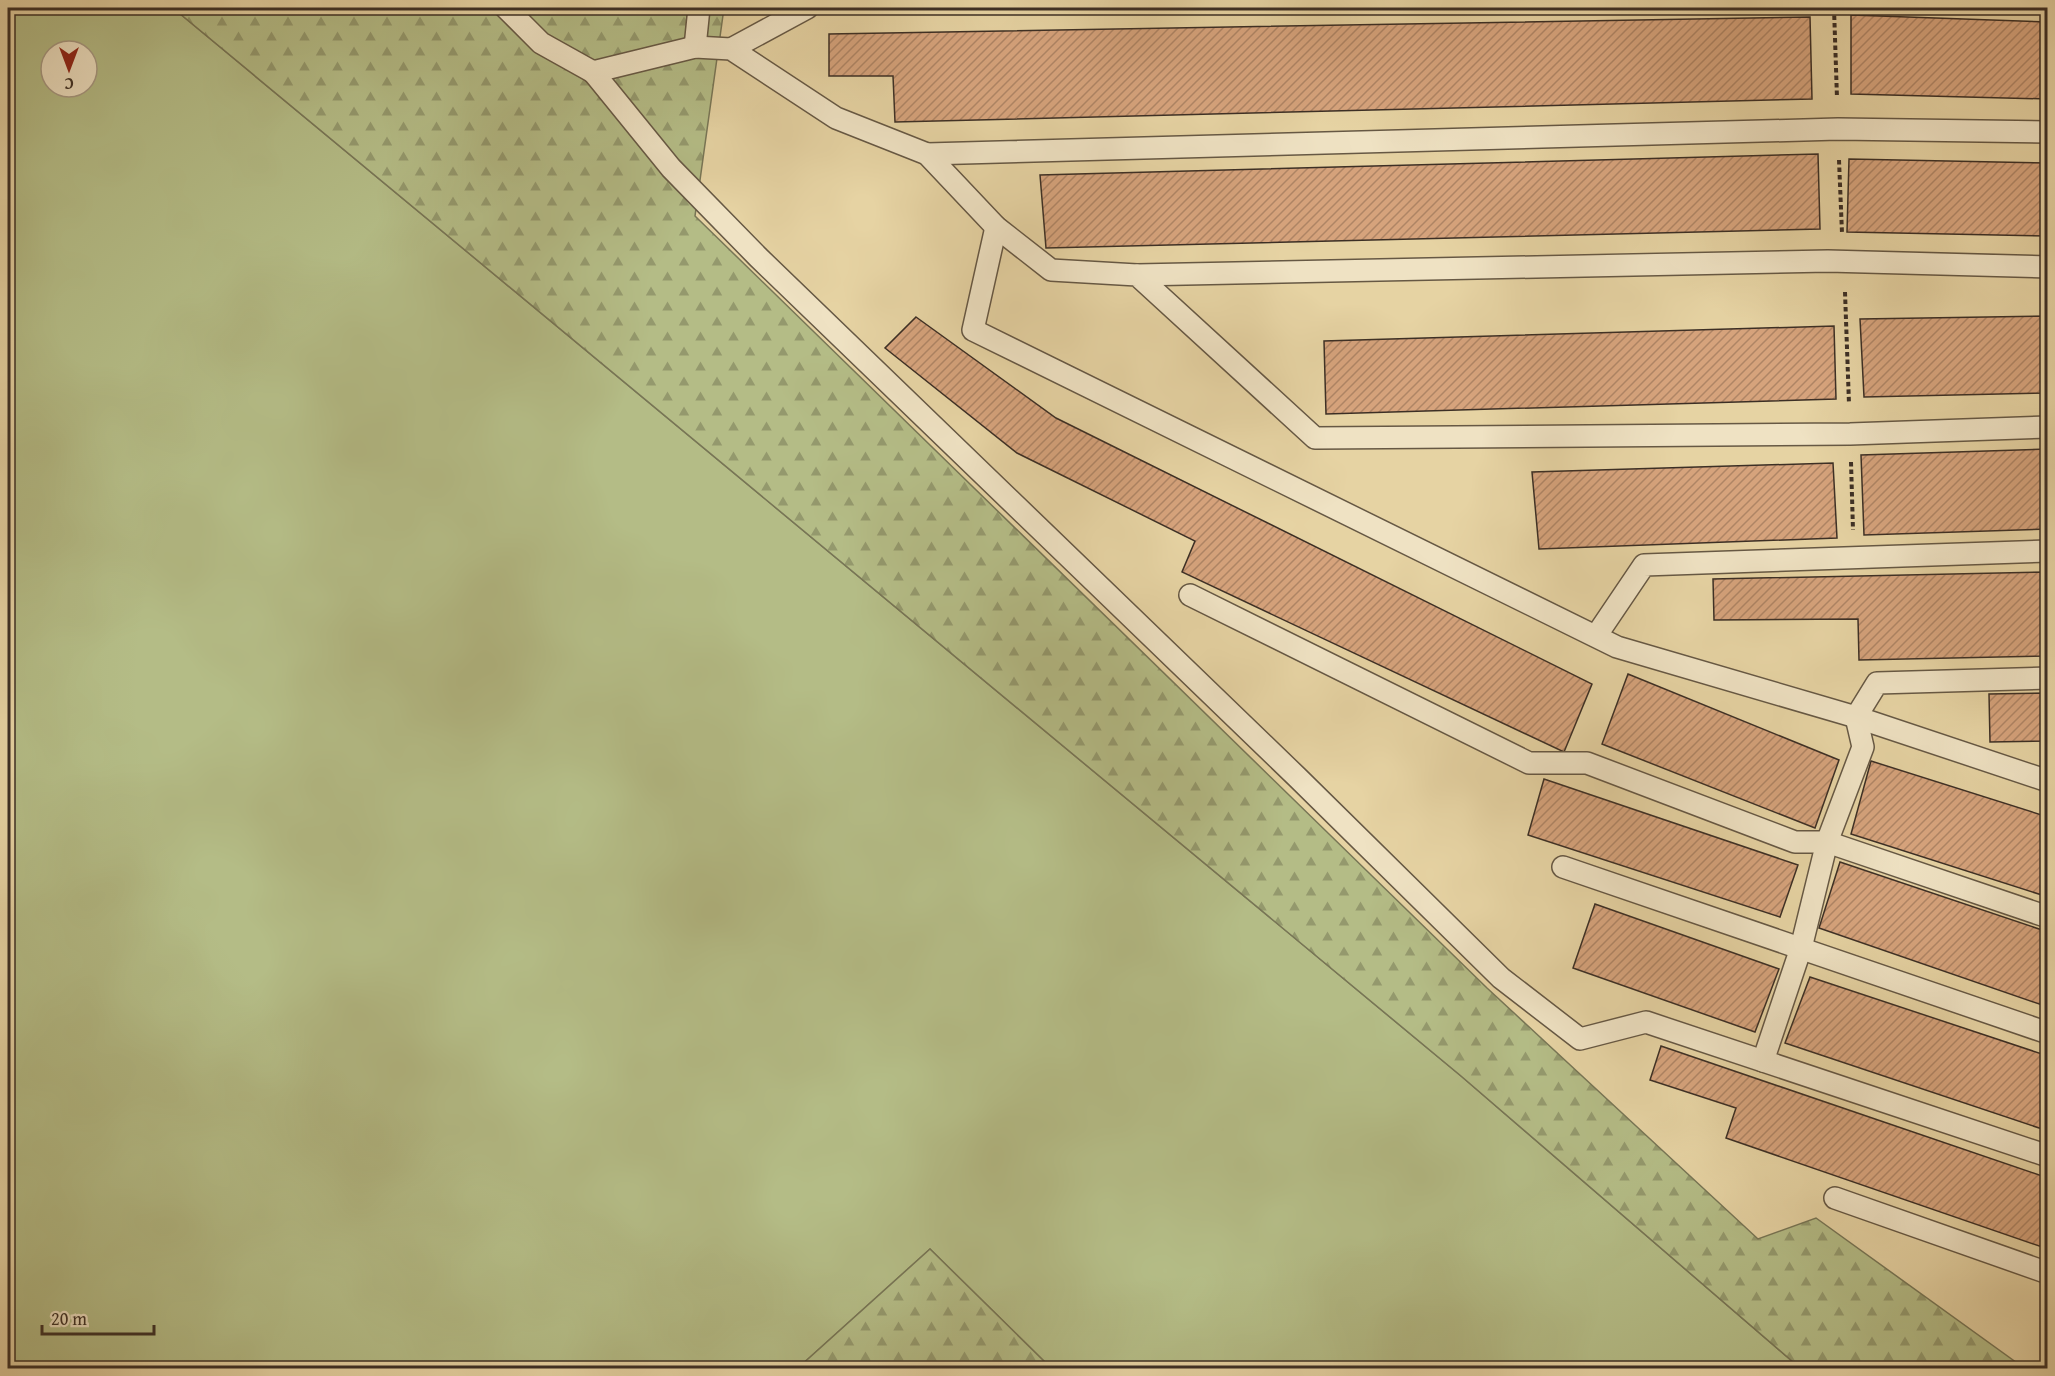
<svg xmlns="http://www.w3.org/2000/svg" width="2055" height="1376" font-family="'Gentium Book Plus',serif">
<style>
.green{fill:#b4bc86;stroke:#787656;stroke-width:1.5;fill-rule:evenodd}
.forest{fill:url(#forest-firs);stroke:#787656;stroke-width:1.5}
.building{fill:url(#building-hatch);stroke:#3c2f25;stroke-width:1.5}
.lines{fill:none;stroke-linecap:round;stroke-linejoin:round}
.service-casing{stroke:#665844;stroke-width:24}
.path{stroke:#3c2f25;stroke-width:4;stroke-dasharray:4.5 3;stroke-linecap:butt}
.service{stroke:#efe2c3;stroke-width:21}
</style>
<defs>
<pattern id="forest-firs" width="22" height="20" patternUnits="userSpaceOnUse" patternTransform="scale(1.5)"><rect width="22" height="20" fill="#b4bc86"/><path d="M5 1l3.5 6h-7zM16 11l3.5 6h-7z" fill="#94996d"/></pattern>
<pattern id="building-hatch" width="6" height="6" patternUnits="userSpaceOnUse" patternTransform="scale(1.5)"><rect width="6" height="6" fill="#d6a37c"/><path d="M-1 1l2-2M0 6l6-6M5 7l2-2" fill="none" stroke="#af8565"/></pattern>
</defs>
<rect width="100%" height="100%" fill="#e6d3a3"/>
<filter id="stains"><feTurbulence type="fractalNoise" baseFrequency=".00333" numOctaves="4"/><feColorMatrix values="0 0 0 0 .2 0 0 0 0 .09 0 0 0 0 .02 0 0 0 .5 -.17"/></filter>
<radialGradient id="worn" r=".72"><stop offset=".6" stop-color="#630" stop-opacity="0"/><stop offset="1" stop-color="#630" stop-opacity=".3"/></radialGradient>
<!-- green -->
<path class="green" d="M8,8H173L1461,1076L1800,1368H1051L930,1249L798,1368H8ZM51,51H87V87H51Z"/>
<!-- forest -->
<g class="forest">
<polygon points="173,8 724,8 695,216 1487,988 1758,1239 1816,1218 2024,1368 1800,1368 1461,1076"/>
<polygon points="930,1249 1051,1368 798,1368"/>
</g>
<!-- building -->
<g class="building">
<polygon points="1851,15 2048,22 2048,99 1851,94"/>
<polygon points="1810,17 1812,99 895,122 893,76 829,76 829,34"/>
<polygon points="1818,154 1820,229 1046,248 1040,175"/>
<polygon points="1849,159 2048,163 2048,236 1847,232"/>
<polygon points="2048,316 2048,393 1864,397 1860,319"/>
<polygon points="916,317 1056,418 1592,684 1564,752 1182,572 1195,541 1017,453 885,348"/>
<polygon points="1834,326 1836,399 1326,414 1324,341"/>
<polygon points="2048,449 2048,529 1864,535 1861,455"/>
<polygon points="1833,463 1837,538 1539,549 1532,472"/>
<polygon points="2048,572 2048,656 1859,660 1858,619 1714,620 1713,579"/>
<polygon points="1628,674 1839,760 1815,828 1602,744"/>
<polygon points="2048,693 2048,741 1990,742 1989,694"/>
<polygon points="1871,761 2048,817 2048,897 1851,834"/>
<polygon points="1544,779 1798,865 1780,917 1528,835"/>
<polygon points="1840,862 2048,932 2048,1007 1819,928"/>
<polygon points="1595,904 1779,969 1755,1032 1573,968"/>
<polygon points="1810,977 2048,1056 2048,1131 1785,1043"/>
<polygon points="1661,1046 2048,1178 2048,1249 1726,1138 1736,1108 1650,1080"/>
</g>
<g class="lines">
<!-- service casing -->
<g class="service-casing">
<g id="service">
<polyline points="506,8 541,43 593,72 695,47 731,49 836,118 927,154 996,227 1051,270 1137,275 1315,438 1850,434 2048,427"/>
<polyline points="695,47 699,8"/>
<polyline points="731,49 807,8"/>
<polyline points="593,72 671,168 758,257 1297,777 1501,978 1580,1039 1646,1022 2048,1156"/>
<polyline points="927,154 1838,129 2048,132"/>
<polyline points="996,227 973,330 1617,647 1856,717 2048,781"/>
<polyline points="1137,275 1828,261 2048,267"/>
<polyline points="1190,595 1529,763 1587,763 1795,842 1827,842 2048,917"/>
<polyline points="1596,636 1644,565 2048,551"/>
<polyline points="1563,867 2048,1033"/>
<polyline points="1763,1061 1801,948 1827,842 1863,747 1856,717 1877,683 2048,678"/>
<polyline points="1835,1198 2048,1273"/>
</g>
</g>
<!-- path -->
<g class="path">
<polyline points="1834,8 1837,98"/>
<polyline points="1839,160 1842,233"/>
<polyline points="1845,292 1849,404"/>
<polyline points="1851,462 1853,530"/>
</g>
<!-- service -->
<use href="#service" class="service"/>
</g>
<!-- margin -->
<rect width="2055" height="1376" fill="none" stroke="#e6d3a3" stroke-width="30"/>
<rect x="9" y="9" width="2037" height="1358" fill="none" stroke="#3c2f25" stroke-width="3"/>
<rect x="15" y="15" width="2025" height="1346" fill="none" stroke="#3c2f25" stroke-width="1.5"/>
<!-- north arrow -->
<g transform="translate(69 69) rotate(180)"><circle r="28" fill="#efe2c3" stroke="#a79a84" stroke-width="1.5"/>
<path d="M0-4.5L10 22L0 15L-10 22Z" fill="#8f2418"/>
<text y="-9" font-size="16" font-weight="bold" text-anchor="middle" fill="#3c2f25">С</text>
</g>
<!-- scale -->
<path d="M42 1325v9h112v-9" fill="none" stroke="#3c2f25" stroke-width="3"/>
<text x="51" y="1325" font-size="18" fill="#3c2f25" stroke="#efe2c3" stroke-width="4.5" paint-order="stroke">20 m</text>
<rect width="100%" height="100%" filter="url(#stains)"/>
<rect width="100%" height="100%" fill="url(#worn)"/>
</svg>
